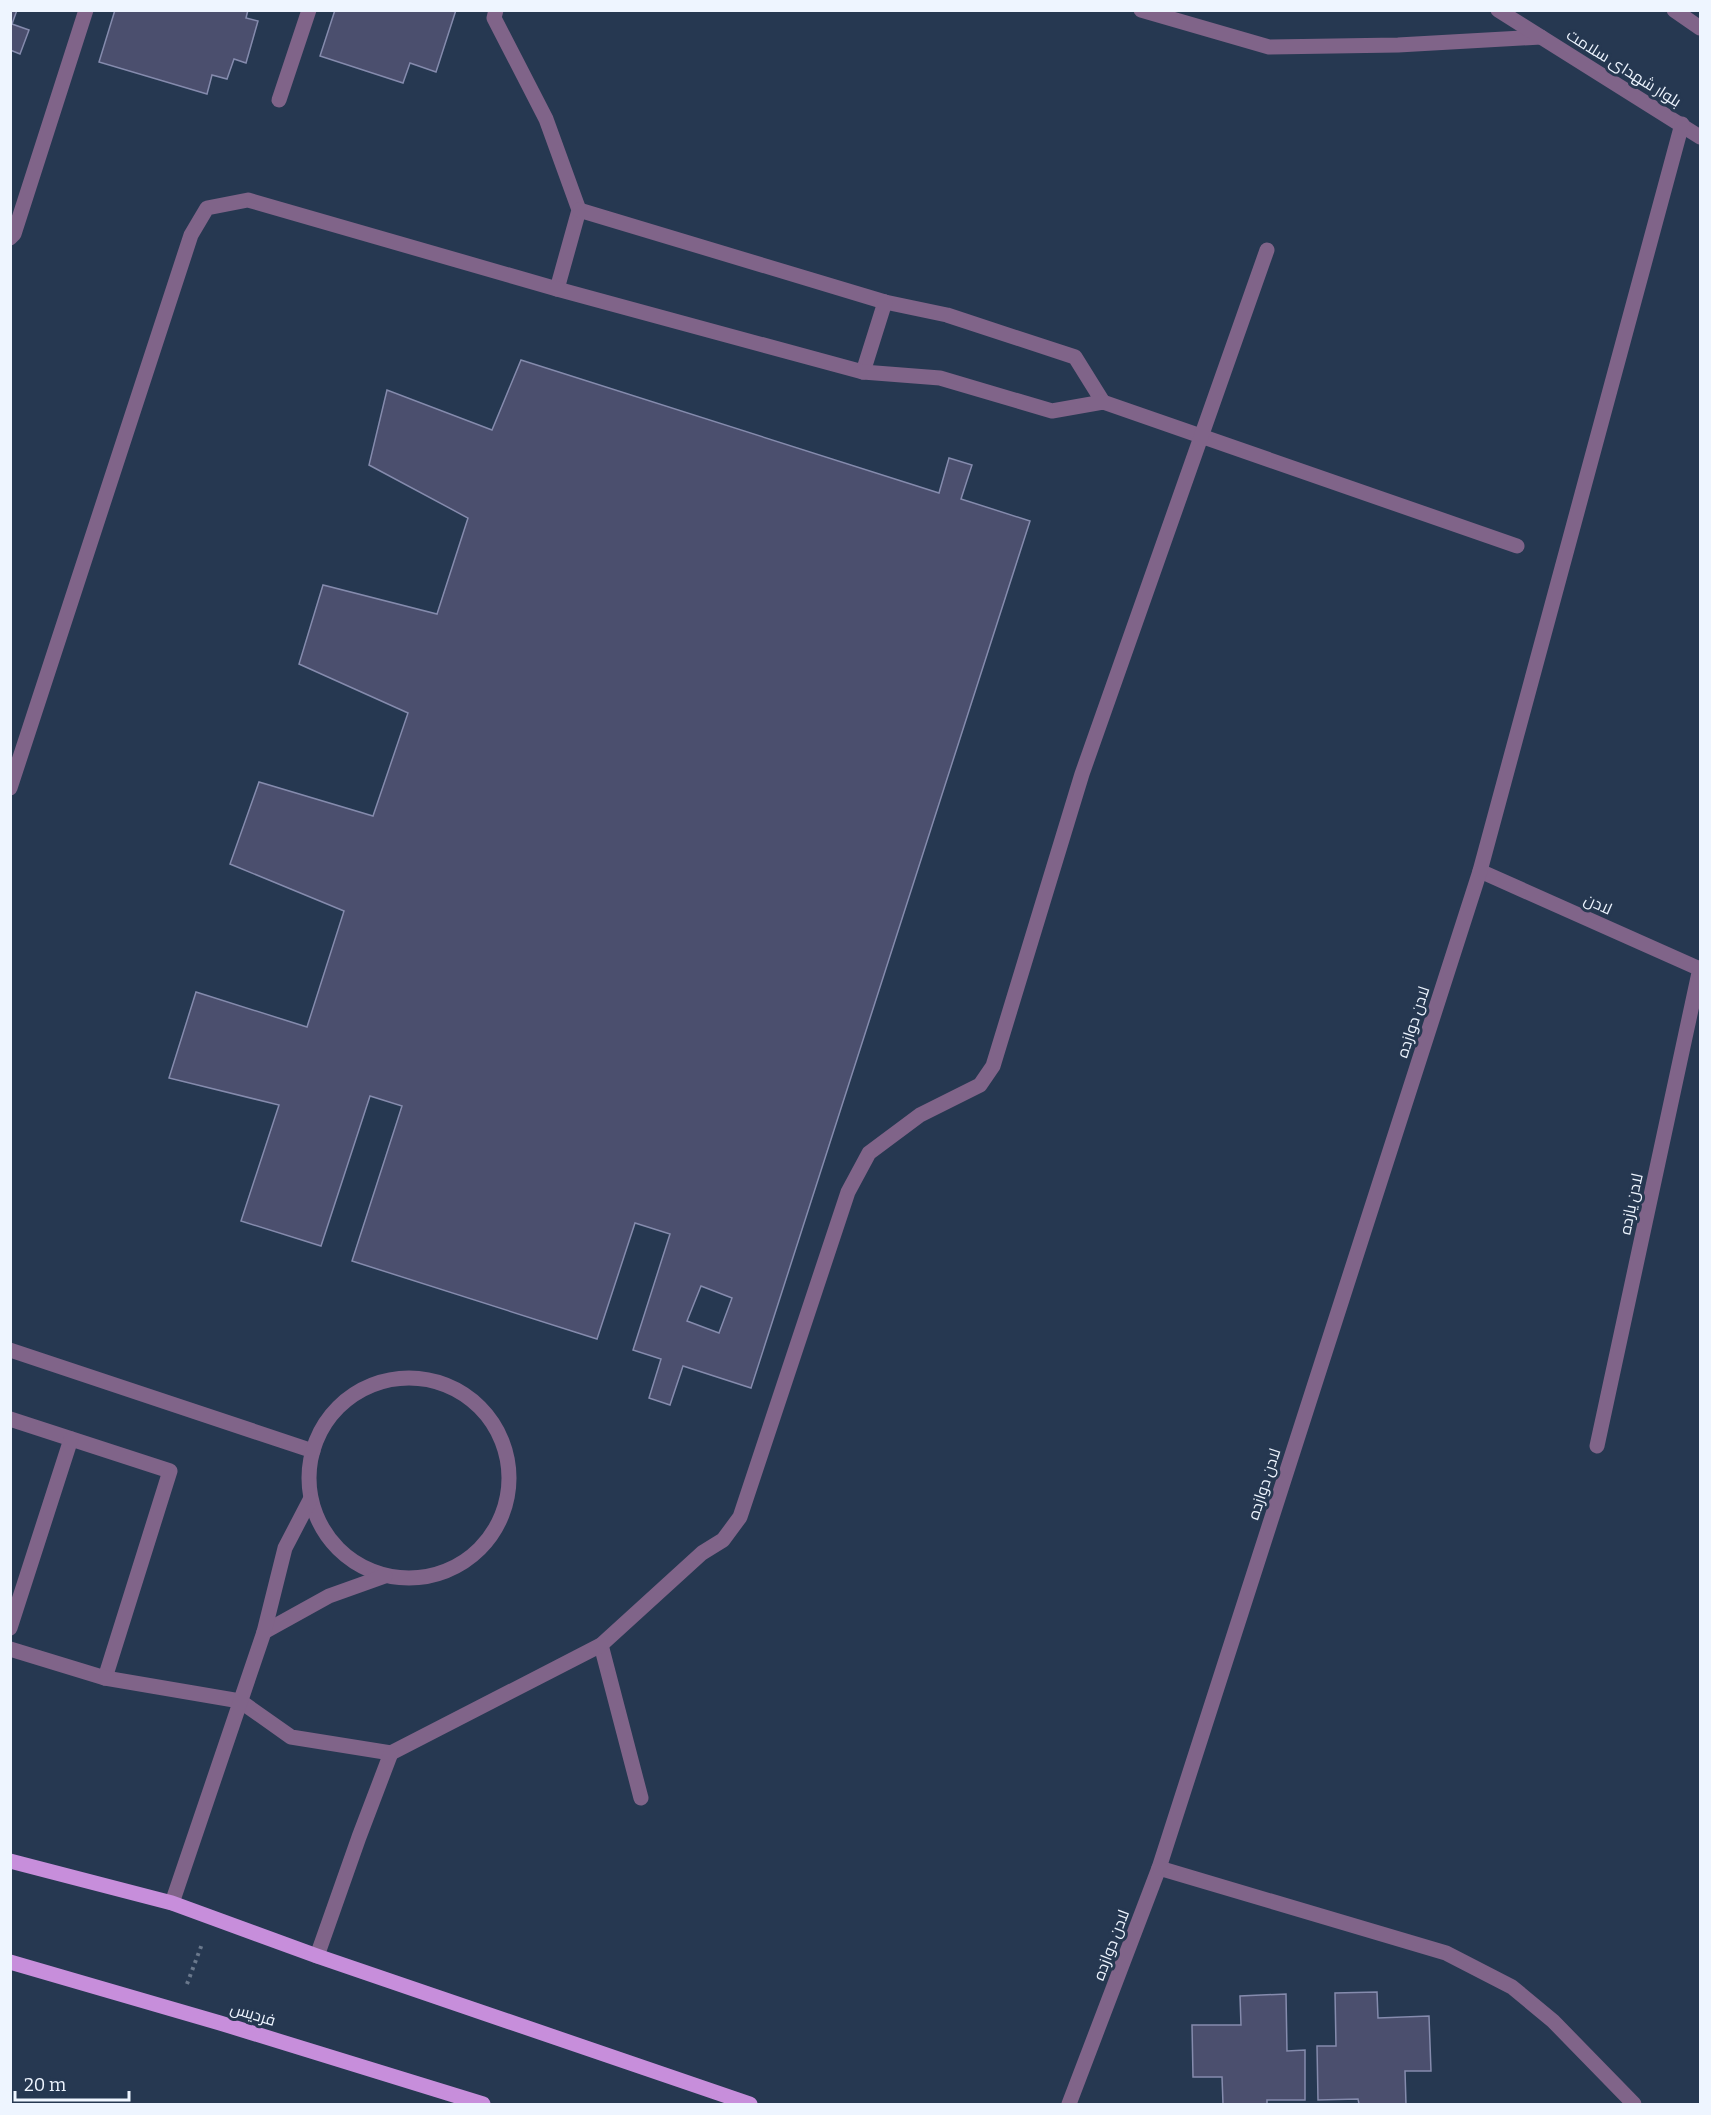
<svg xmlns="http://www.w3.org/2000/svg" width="1711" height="2115" font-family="Bitter,Cairo,serif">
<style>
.building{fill:#4b4f6e;stroke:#858bad;stroke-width:1.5;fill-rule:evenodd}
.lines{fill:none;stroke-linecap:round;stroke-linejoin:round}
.path{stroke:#6a788c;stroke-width:4;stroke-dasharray:3 4.5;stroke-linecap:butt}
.minor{stroke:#806489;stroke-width:15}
.major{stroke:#c78edb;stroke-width:15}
.labels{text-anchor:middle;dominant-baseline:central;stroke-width:6;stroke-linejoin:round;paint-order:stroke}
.street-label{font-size:16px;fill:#eef5ff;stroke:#263851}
</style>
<rect width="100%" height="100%" fill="#263851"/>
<!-- building -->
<g class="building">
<polygon points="10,10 17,10 12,24 29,30 20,54 10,50"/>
<polygon points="115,10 248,10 246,18 258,21 246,63 234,59 227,79 212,75 207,94 99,62"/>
<polygon points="335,10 456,10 436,72 410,63 403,83 320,56"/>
<path d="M521,360L939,493L949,458L972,465L961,499L1030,521L751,1388L683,1366L670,1405L649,1398L661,1359L633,1350L670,1234L635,1223L597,1339L352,1261L402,1106L370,1096L321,1246L241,1221L279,1105L169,1078L196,992L307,1027L344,911L230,864L259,782L373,816L408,713L299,664L323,585L437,614L468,518L369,465L387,390L492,430ZM701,1286L732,1298L719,1333L687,1321Z"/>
<polygon points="1377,1992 1378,2018 1429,2016 1431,2071 1405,2071 1406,2104 1359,2104 1358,2099 1318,2100 1317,2046 1336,2046 1335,1993"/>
<polygon points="1286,1994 1287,2051 1305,2050 1305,2100 1267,2100 1267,2104 1223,2104 1222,2077 1193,2077 1192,2025 1241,2025 1240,1996"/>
</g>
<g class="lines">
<!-- path -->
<polyline class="path" points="187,1984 202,1944"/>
<!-- minor -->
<g class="minor">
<polyline points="496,10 494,18 546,119 579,210 557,289"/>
<polyline points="1141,10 1269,47 1398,45 1541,37"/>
<polyline points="1498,10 1700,137"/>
<polyline points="1674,10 1700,28"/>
<polyline points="279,100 309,10"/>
<polyline points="579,210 885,302 947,315 1075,357 1103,402"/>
<polyline points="10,238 14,234 86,10"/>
<polyline points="863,372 885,302"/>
<polyline points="10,788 191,235 207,208 248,200 557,289 863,372 940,378 1052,411 1103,402 1517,546"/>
<polyline points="1480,871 1700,969"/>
<polyline points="10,1350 313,1451"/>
<circle cx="409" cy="1478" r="100"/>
<polyline points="10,1419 170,1471 105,1678"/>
<polyline points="1597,1446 1700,968"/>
<polyline points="10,1628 71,1439"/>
<polyline points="264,1632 329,1596 385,1576"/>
<polyline points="601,1645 641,1798"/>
<polyline points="10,1649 105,1678 240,1701 291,1737 391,1753 601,1645 702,1553 723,1540 740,1517 848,1192 869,1153 920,1115 980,1085 993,1066 1082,774 1267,250"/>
<polyline points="1159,1868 1446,1953 1512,1987 1553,2021 1634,2104"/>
<polyline points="172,1903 264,1632 285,1548 310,1500"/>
<polyline points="317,1956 359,1837 391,1753"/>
<polyline points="1069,2104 1159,1868 1480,871 1682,124"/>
</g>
<!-- major -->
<g class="major">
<polyline points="10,1861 172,1903 317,1956 750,2104"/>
<polyline points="10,1962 220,2023 483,2104"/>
</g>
</g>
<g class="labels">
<!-- street labels -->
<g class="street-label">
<text transform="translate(1624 68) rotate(32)">بلوار شهدای سلامت</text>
<text transform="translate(1598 904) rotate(24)">لادن</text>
<text transform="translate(1413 1022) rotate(-72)">لادن دوازده</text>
<text transform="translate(1631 1204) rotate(-78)">لادن یازده</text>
<text transform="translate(1264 1484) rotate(-72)">لادن دوازده</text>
<text transform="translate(1111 1945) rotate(-69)">لادن دوازده</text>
<text transform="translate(253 2014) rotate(17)">فردیس</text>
</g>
</g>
<!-- border -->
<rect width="1711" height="2115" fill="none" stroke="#eef5ff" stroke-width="24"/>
<!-- scale -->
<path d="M15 2091v9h114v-9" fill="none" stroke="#eef5ff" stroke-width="3"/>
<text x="24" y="2091" font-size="18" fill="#eef5ff" stroke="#263851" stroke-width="4.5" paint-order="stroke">20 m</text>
</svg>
